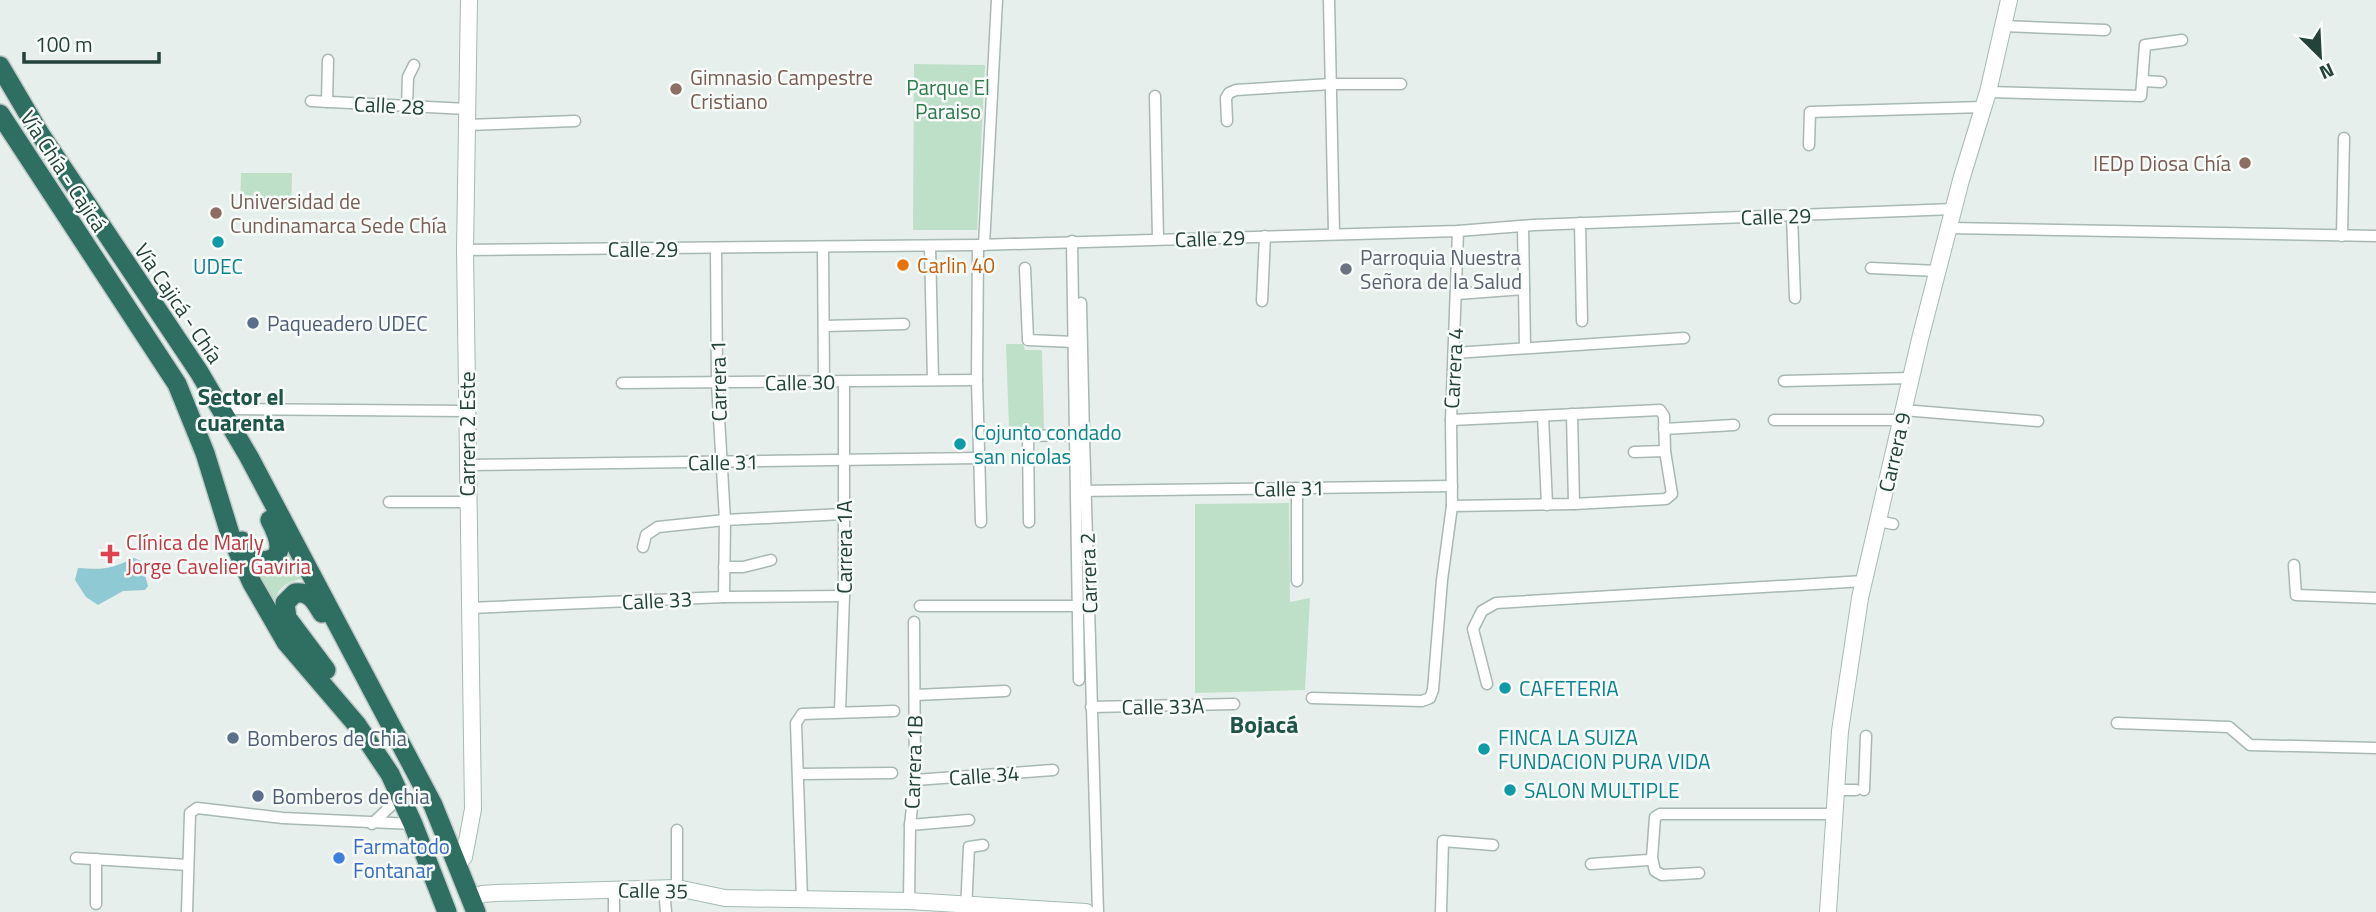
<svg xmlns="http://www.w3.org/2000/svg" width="2376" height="912" font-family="'Titillium Web',sans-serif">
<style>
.green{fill:#bfe0c8}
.water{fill:#8ec9d4}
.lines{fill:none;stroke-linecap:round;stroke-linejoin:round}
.street-casing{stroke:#a8b8b2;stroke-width:13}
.secondary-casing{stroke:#a4bbb3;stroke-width:18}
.highway-casing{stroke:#c2cac8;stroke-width:22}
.street{stroke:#fff;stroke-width:10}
.secondary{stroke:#fff;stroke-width:16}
.highway{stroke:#2f6f62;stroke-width:19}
.education-dot{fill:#8d6e63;stroke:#f7fbf9;stroke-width:2.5}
.culture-dot{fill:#0f9aa8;stroke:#f7fbf9;stroke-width:2.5}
.food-dot{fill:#e8710a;stroke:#f7fbf9;stroke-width:2.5}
.worship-dot{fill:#6b7280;stroke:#f7fbf9;stroke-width:2.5}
.service-dot{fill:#5c6f8a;stroke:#f7fbf9;stroke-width:2.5}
.health-dot{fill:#e0444e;stroke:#f7fbf9;stroke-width:2.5}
.shop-dot{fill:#3f7fe0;stroke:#f7fbf9;stroke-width:2.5}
.labels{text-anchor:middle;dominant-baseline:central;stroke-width:5;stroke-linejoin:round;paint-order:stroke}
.education-label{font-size:21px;fill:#785e54;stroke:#f7fbf9;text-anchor:start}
.park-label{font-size:21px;fill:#2d7a4b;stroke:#f7fbf9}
.street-label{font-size:21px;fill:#24423a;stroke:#f7fbf9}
.worship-label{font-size:21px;fill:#5b616d;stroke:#f7fbf9;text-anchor:start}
.food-label{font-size:21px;fill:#c56008;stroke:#f7fbf9;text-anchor:start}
.culture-label{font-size:21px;fill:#0d838f;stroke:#f7fbf9;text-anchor:start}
.service-label{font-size:21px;fill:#4e5e75;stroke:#f7fbf9;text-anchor:start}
.health-label{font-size:21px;fill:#be3a42;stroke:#f7fbf9;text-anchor:start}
.shop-label{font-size:21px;fill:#366cbe;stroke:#f7fbf9;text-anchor:start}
.neighbourhood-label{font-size:23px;font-weight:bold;fill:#1f5548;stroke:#f7fbf9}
.quarter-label{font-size:24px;font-weight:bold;fill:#1f5548;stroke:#f7fbf9}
</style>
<rect width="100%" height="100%" fill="#e6efeb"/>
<!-- green -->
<g class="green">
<polygon points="914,64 985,65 977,230 913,230"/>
<polygon points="241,173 292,173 291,210 240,209"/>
<polygon points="1006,344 1023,344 1025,350 1042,350 1044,429 1009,429"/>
<polygon points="1289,503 1290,602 1310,598 1305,690 1195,693 1195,504"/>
<path d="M289,550L302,579C286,582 279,587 274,602L258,571C273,572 282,563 289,550Z"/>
</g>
<!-- water -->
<path class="water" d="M134,558L141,561L148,586L145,590L123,591L98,605L86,597L75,580L78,568C105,570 110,569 134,558Z"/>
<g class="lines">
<!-- street casing -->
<g class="street-casing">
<g id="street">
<polyline points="1329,0 1334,233"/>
<polyline points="2003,26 2105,30"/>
<polyline points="2143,81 2161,82"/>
<polyline points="1988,92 2141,96 2145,45 2182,40"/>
<polyline points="1155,96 1158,239"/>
<polyline points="311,101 467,109"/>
<polyline points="327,102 328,60"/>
<polyline points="407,106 408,77 414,65"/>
<polyline points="1227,121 1226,98 1229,93 1236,90 1331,84 1401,84"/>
<polyline points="467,125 575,121"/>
<polyline points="1809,145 1810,112 1983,107"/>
<polyline points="1792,215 1795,298"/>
<polyline points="1580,223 1582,321"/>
<polyline points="1523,226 1525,347"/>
<polyline points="1949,228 2376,236"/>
<polyline points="2342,236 2344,138"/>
<polyline points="1072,241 1075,435 1084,437 1098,912"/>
<polyline points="978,245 977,380 981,522"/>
<polyline points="984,245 997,0"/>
<polyline points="930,246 933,380"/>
<polyline points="823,247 824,382"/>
<polyline points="716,248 717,383 725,520 724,597"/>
<polyline points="465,250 978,245 1458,231 1534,225 1954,209"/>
<polyline points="1025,268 1028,340 1074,342"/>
<polyline points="1871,268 1938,271"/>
<polyline points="1457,294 1524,289"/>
<polyline points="1262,301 1265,236"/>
<polyline points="1081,303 1084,437"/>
<polyline points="824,326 904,324"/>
<polyline points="1454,353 1684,338"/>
<polyline points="1784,381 1911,378"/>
<polyline points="622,383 977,380"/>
<polyline points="219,406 237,409 467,411"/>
<polyline points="1903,410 2038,421"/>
<polyline points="1572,414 1574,504"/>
<polyline points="1543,416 1547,505"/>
<polyline points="1451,420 1660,410 1664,416 1665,451 1672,494 1666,499 1574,504 1452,506"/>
<polyline points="1774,420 1901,420"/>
<polyline points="1664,429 1734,425"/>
<polyline points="1634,452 1665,451"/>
<polyline points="467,465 979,458"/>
<polyline points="1297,489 1297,581"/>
<polyline points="1077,491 1452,486"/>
<polyline points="389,502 468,502"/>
<polyline points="1878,521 1893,524"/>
<polyline points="1029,522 1028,436 1075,435 1079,680"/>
<polyline points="643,547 646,535 658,527 725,520 843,514"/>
<polyline points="2294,565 2296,595 2376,598"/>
<polyline points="724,567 743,567 771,560"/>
<polyline points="920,606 1079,606"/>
<polyline points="470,608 724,597 844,596"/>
<polyline points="1487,684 1473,629 1482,611 1496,603 1864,581"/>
<polyline points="915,695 1005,691"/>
<polyline points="1312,698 1422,701 1430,698 1433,690 1442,580 1452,506 1451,420 1458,231"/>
<polyline points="1091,707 1234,704"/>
<polyline points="840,711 844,596 844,382"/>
<polyline points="2117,723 2229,727 2250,745 2376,748"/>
<polyline points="799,774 892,773"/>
<polyline points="915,780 1053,770"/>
<polyline points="1835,790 1856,790"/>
<polyline points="1864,790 1866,736"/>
<polyline points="372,824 401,796"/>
<polyline points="910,825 969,820"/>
<polyline points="677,830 677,888"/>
<polyline points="76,858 188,865"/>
<polyline points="96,859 96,904"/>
<polyline points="1591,864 1648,860 1652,858"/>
<polyline points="1699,873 1662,875 1655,871 1652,858 1655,817 1660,814 1834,814"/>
<polyline points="664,888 666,912"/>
<polyline points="802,899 796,723 802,714 894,711"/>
<polyline points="909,901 910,825 915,780 914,622"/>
<polyline points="966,910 969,847 983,845"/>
<polyline points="187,912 190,813 197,808 283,818 413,824"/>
<polyline points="614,912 614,890"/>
<polyline points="1441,912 1443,841 1493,845"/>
</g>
</g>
<!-- secondary casing -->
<g class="secondary-casing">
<g id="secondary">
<polyline points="457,864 464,857 473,809 465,250 469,0"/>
<polyline points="471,898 482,894 496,893 677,888 725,898 909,901 1086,912"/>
<polyline points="1828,912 1840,731 1860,598 1920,339 1961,180 1988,92 2009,0"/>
</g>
</g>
<!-- highway casing -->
<g class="highway-casing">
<g id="highway">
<polyline points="0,66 40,134 199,372 249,457 433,805 476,912"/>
<polyline points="0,114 177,384 205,453 230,534 252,583 286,642 357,725 390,774 413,824 447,912"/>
<path d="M242,541L246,552L258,561C289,562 279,537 270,520"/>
<path d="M322,613C315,601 310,591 295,593L285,603L287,618L326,670"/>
</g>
</g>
<!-- street -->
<use href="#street" class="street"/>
<!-- secondary -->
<use href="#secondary" class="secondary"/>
<!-- highway -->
<use href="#highway" class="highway"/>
</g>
<!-- markers -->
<g class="education-dot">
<circle cx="676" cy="89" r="7"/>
<circle cx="2245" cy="163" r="7"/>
<circle cx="216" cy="213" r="7"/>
</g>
<g class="culture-dot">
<circle cx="218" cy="242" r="7"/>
<circle cx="960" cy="444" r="7"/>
<circle cx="1505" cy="688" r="7"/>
<circle cx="1484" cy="749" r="7"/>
<circle cx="1510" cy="790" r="7"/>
</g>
<circle class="food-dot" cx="903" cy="265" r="7"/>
<circle class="worship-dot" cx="1346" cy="269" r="7"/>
<g class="service-dot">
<circle cx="253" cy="323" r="7"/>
<circle cx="233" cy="738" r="7"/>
<circle cx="258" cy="796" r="7"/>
</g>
<path class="health-dot" d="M106.5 543.5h7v7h7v7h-7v7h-7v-7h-7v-7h7z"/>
<circle class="shop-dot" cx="339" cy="858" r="7"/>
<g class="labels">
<!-- education labels -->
<g class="education-label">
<text x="690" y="77">Gimnasio Campestre<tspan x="690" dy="24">Cristiano</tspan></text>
<text x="2231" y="163" text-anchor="end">IEDp Diosa Chía</text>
<text x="230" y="201">Universidad de<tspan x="230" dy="24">Cundinamarca Sede Chía</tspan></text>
</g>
<!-- park labels -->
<g class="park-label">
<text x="948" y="87">Parque El<tspan x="948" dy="24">Paraiso</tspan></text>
</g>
<!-- street labels -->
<g class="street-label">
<text transform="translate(389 105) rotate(3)">Calle 28</text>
<text transform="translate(64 171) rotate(57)">Vía Chía - Cajicá</text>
<text transform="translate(1776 216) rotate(-2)">Calle 29</text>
<text transform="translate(1210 238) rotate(-2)">Calle 29</text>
<text x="643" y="249">Calle 29</text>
<text transform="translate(179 303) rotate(56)">Vía Cajicá - Chía</text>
<text transform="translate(1453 368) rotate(-87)">Carrera 4</text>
<text transform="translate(718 381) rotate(-91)">Carrera 1</text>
<text transform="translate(800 382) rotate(-1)">Calle 30</text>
<text transform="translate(467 434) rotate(-90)">Carrera 2 Este</text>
<text transform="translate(1894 452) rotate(-77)">Carrera 9</text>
<text transform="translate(723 462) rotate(-1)">Calle 31</text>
<text transform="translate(1289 488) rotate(-1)">Calle 31</text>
<text transform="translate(844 547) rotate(-90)">Carrera 1A</text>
<text transform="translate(1088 573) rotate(-92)">Carrera 2</text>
<text transform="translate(657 600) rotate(-3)">Calle 33</text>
<text transform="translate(1163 706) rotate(-1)">Calle 33A</text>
<text transform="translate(913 762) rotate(-88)">Carrera 1B</text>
<text transform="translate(984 775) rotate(-4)">Calle 34</text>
<text transform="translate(653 890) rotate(1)">Calle 35</text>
</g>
<!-- worship labels -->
<g class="worship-label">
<text x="1360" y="257">Parroquia Nuestra<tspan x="1360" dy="24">Señora de la Salud</tspan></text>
</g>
<!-- food labels -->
<g class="food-label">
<text x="917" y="265">Carlin 40</text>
</g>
<!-- culture labels -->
<g class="culture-label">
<text x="218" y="266" text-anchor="middle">UDEC</text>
<text x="974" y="432">Cojunto condado<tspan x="974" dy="24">san nicolas</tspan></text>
<text x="1519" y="688">CAFETERIA</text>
<text x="1498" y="737">FINCA LA SUIZA<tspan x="1498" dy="24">FUNDACION PURA VIDA</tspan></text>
<text x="1524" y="790">SALON MULTIPLE</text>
</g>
<!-- service labels -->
<g class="service-label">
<text x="267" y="323">Paqueadero UDEC</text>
<text x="247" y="738">Bomberos de Chia</text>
<text x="272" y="796">Bomberos de chia</text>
</g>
<!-- health labels -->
<g class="health-label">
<text x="126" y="542">Clínica de Marly<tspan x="126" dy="24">Jorge Cavelier Gaviria</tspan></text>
</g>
<!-- shop labels -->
<g class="shop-label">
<text x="353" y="846">Farmatodo<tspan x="353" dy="24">Fontanar</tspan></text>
</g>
<!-- neighbourhood labels -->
<g class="neighbourhood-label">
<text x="241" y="396">Sector el<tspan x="241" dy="26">cuarenta</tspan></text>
</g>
<!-- quarter labels -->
<g class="quarter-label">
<text x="1264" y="724">Bojacá</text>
</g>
</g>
<!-- north arrow -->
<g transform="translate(2320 56) rotate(156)" stroke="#f7fbf9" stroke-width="5" paint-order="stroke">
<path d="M0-5L12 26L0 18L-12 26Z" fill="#24423a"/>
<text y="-10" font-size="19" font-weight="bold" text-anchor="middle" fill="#24423a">N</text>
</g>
<!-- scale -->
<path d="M24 52v10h135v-10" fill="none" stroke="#24423a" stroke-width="3.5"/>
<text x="35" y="52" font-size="21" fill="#24423a" stroke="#f7fbf9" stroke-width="5" paint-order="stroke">100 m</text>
</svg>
